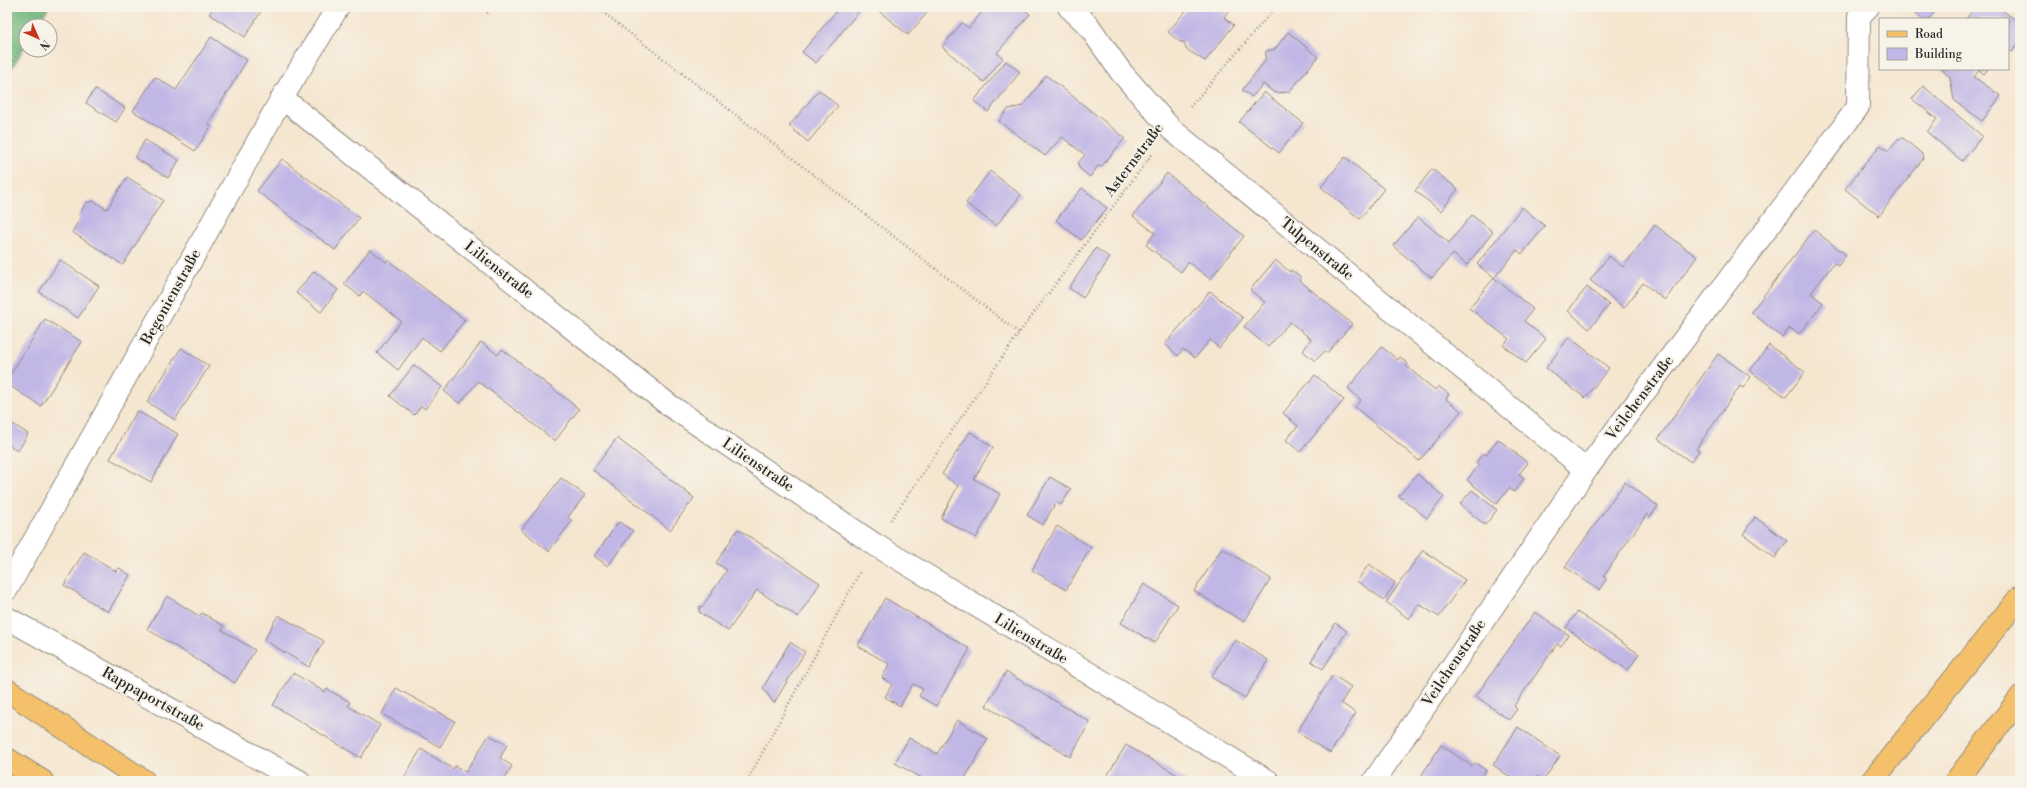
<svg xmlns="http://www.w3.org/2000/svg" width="2027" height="788" font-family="'Libre Bodoni',serif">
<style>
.forest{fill:#6fb77d;stroke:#4d7154}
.building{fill:#c1b7e6}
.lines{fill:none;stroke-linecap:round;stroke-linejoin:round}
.street-casing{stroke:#90887e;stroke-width:24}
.primary-casing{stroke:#90887e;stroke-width:24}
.highway-casing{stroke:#90887e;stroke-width:24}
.path{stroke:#90887e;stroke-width:2.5;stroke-dasharray:1 3;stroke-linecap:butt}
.street{stroke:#fff;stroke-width:22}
.primary{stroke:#f4c16b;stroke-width:22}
.highway{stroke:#f4c16b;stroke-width:22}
.labels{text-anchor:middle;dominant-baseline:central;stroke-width:4;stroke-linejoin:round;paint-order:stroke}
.street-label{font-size:15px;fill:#2b2b2b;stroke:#f7f3e8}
</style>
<rect width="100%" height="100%" fill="#f7f3e8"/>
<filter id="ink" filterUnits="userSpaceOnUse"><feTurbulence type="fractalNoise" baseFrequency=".025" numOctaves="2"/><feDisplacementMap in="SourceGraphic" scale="8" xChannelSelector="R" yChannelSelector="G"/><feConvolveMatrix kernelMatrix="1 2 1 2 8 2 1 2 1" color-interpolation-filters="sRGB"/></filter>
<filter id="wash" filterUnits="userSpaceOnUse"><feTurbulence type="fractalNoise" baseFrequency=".012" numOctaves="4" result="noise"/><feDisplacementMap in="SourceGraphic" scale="16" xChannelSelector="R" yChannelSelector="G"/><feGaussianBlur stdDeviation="0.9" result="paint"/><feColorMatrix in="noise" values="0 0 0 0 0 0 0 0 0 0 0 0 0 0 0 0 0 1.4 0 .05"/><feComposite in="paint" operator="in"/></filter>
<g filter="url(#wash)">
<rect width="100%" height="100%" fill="#f5e6d0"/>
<!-- forest -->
<polygon class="forest" points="7,7 49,7 37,26 26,26 26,45 7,76"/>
<g id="blocks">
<!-- building -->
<g class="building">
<polygon points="214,7 261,7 263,8 245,37 209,14"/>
<polygon points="840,7 856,7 860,10 816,63 802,52"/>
<polygon points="874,7 932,7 908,35"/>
<polygon points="986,7 1021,7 1030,14 997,53 1003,58 984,82 942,47 962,23 969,28"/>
<polygon points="1189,7 1222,7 1228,11 1224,17 1234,25 1205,61 1186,49 1184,42 1180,42 1168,32"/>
<polygon points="1907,7 1939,7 1929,19 1922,19"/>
<polygon points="1975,7 1998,7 2018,22 2020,25 2020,41 2012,52 2008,49 2008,19 1966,19"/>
<polygon points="1288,32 1318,57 1289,92 1275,93 1263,84 1252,97 1242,90 1265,61 1266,51 1275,49"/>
<polygon points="211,37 247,60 208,124 211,126 195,151 133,111 155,77 176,90"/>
<polygon points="1006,61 1020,72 988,112 974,101"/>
<polygon points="1941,69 1988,69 1984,74 1979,70 1974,77 2001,96 1982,121 1954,100 1950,77"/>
<polygon points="1046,75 1125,138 1101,167 1098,166 1090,177 1079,168 1078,163 1085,155 1062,137 1045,156 999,121 1008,109 1023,106"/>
<polygon points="1923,86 1982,136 1962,161 1927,132 1937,119 1912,99"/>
<polygon points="95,89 125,108 116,122 86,103"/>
<polygon points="819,90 838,106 808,142 789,126"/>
<polygon points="1264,92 1303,123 1279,153 1239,122"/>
<polygon points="1903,138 1922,154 1923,159 1879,216 1845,189 1880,145 1888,151 1898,139"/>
<polygon points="145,140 179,160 168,178 135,158"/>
<polygon points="1345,157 1384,189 1360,219 1321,187"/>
<polygon points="282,159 359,218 335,250 257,191"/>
<polygon points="1432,169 1458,189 1441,211 1415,191"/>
<polygon points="990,171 1021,195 996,226 966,203"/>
<polygon points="1167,173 1244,236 1210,279 1188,262 1181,272 1146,245 1155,233 1133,216"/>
<polygon points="127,177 163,200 123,265 72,232 80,219 79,215 86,203 93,201 107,209"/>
<polygon points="1082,188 1107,208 1081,240 1056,220"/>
<polygon points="1522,207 1545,226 1522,254 1517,250 1494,278 1533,309 1524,321 1546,339 1526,363 1503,345 1509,339 1469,308 1494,278 1477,264"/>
<polygon points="1472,215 1493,232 1467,265 1453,254 1432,278 1393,246 1418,217 1449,243"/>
<polygon points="1655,225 1697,257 1665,300 1643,283 1624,308 1590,280 1609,256 1623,267"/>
<polygon points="1814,230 1846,255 1838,266 1834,263 1811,293 1823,303 1799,334 1790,328 1782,337 1751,312"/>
<polygon points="1096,248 1110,258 1083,298 1069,288"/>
<polygon points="370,249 386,262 388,260 465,320 440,351 422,337 398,370 377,353 401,321 363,291 360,296 344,284"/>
<polygon points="60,260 99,286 78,318 39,292"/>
<polygon points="1275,260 1290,272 1291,270 1301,277 1299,280 1352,324 1328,352 1325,351 1315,361 1303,351 1311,339 1290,322 1268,347 1244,327 1265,302 1250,290"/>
<polygon points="314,271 338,290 321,312 296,293"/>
<polygon points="1587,287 1609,305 1589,329 1568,311"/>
<polygon points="1210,291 1243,318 1219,348 1210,340 1195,358 1183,349 1178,356 1165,344"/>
<polygon points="45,319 82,342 41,406 7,384 7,380"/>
<polygon points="1569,337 1609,368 1585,398 1546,368"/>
<polygon points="481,342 498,355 502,349 579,409 555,441 478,381 460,404 444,391"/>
<polygon points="1769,345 1805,372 1786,397 1750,371"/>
<polygon points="1382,347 1398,360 1400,357 1408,364 1406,366 1435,390 1438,386 1449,394 1446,399 1461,411 1419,461 1355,407 1361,400 1348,388"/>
<polygon points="181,348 209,366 175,420 147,402"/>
<polygon points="1718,354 1751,377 1743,388 1740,386 1696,449 1699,451 1691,462 1658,439"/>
<polygon points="414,365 442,387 425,409 421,406 414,415 390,396"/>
<polygon points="1315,375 1344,400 1300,452 1286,440 1298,426 1283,413"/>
<polygon points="137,411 178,434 151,482 110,459"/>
<polygon points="7,420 28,434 18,451 7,444"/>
<polygon points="970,432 993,447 974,479 1000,494 976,538 941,518 958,486 942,474"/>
<polygon points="617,438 694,498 670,530 593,470"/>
<polygon points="1498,439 1528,463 1519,474 1524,478 1514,492 1509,488 1497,504 1467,480 1479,465 1476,463 1483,453 1486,455"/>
<polygon points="1417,474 1444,497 1427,518 1399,496"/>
<polygon points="1050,477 1071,489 1061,505 1056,502 1043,525 1027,515"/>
<polygon points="561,478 585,495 568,517 572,521 549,551 521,530"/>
<polygon points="1625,482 1658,506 1650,517 1647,514 1625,545 1604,576 1606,579 1599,590 1565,567"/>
<polygon points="1472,490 1497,510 1485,525 1460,504"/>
<polygon points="1755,517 1787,541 1775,558 1743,534"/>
<polygon points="619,522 633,531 608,566 594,556"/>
<polygon points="1057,526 1091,547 1066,590 1032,570"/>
<polygon points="738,529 820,583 798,617 757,590 728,631 699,612 700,606 702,607 727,570 716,563"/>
<polygon points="1222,548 1271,579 1244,622 1194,591"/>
<polygon points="1423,550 1465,580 1439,617 1419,604 1409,619 1386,602"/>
<polygon points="84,552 116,571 119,568 130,575 108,612 64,585"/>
<polygon points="1369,564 1395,583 1384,600 1357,581"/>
<polygon points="1144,584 1178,605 1155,643 1121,623"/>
<polygon points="167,596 199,616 202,613 224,626 222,630 255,650 235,683 147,629"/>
<polygon points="885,598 970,649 936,706 919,696 923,689 913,684 900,706 885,697 892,684 882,678 889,664 858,646"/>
<polygon points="1535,612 1569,635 1561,646 1557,644 1514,706 1517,709 1509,720 1476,696"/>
<polygon points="1577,612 1639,654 1628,670 1566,628"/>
<polygon points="278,615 324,641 309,667 264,640"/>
<polygon points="1335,623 1347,631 1323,669 1311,661"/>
<polygon points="1235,640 1268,660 1245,698 1211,677"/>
<polygon points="790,642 805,652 774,703 763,688"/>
<polygon points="1006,672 1090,722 1070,757 986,706"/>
<polygon points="293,673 325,692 327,689 350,702 348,706 380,725 361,758 273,705"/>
<polygon points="1333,675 1351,687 1341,703 1356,713 1330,753 1297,732"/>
<polygon points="396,688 455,721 440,747 382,714"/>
<polygon points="957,720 988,739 963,781 922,781 922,778 895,763 909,738 937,754"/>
<polygon points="1518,727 1560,756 1543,781 1537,776 1534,781 1516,781 1493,765"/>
<polygon points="489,735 507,745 500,758 512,766 503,781 402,781 421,749 453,769 455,766 466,772"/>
<polygon points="1126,745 1169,770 1187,781 1104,781"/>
<polygon points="1441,745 1472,766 1475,763 1486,770 1480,781 1429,781 1421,776"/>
</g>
</g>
</g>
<g filter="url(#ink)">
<use href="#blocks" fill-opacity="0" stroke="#90887e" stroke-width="1"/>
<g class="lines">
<!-- street casing -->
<g class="street-casing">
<g id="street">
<polyline points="1069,7 1088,25 1121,72 1171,129 1586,470"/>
<polyline points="282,98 669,405 874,544 1268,781"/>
<polyline points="7,589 282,98 338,7"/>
<polyline points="7,618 299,781"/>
<polyline points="1374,781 1586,470 1858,107 1859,16 1868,7"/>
</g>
</g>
<!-- primary casing -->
<g class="primary-casing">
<g id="primary">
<polyline points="7,690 144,781"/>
<polyline points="7,759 42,781"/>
</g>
</g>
<!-- highway casing -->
<g class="highway-casing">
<g id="highway">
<polyline points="1872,781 2020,597"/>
<polyline points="1956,781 2020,698"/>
</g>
</g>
<!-- path -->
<g class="path">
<polyline points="596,7 1019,333"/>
<polyline points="487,13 493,7"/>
<polyline points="35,26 46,7"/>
<polyline points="7,59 12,63"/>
<polyline points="7,71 26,40"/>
<polyline points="1190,107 1276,7"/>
<polyline points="891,520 1019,333 1153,153"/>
<polyline points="747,781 861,570"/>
</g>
<!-- street -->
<use href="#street" class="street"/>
<!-- primary -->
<use href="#primary" class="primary"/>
<!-- highway -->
<use href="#highway" class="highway"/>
</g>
</g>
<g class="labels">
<!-- street labels -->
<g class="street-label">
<text transform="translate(1134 160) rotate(-53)">Asternstraße</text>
<text transform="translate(1317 249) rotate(39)">Tulpenstraße</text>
<text transform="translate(499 270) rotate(38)">Lilienstraße</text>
<text transform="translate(171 297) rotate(-61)">Begonienstraße</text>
<text transform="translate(1640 398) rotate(-53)">Veilchenstraße</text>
<text transform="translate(758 465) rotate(34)">Lilienstraße</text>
<text transform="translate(1031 639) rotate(31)">Lilienstraße</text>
<text transform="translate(1454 663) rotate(-56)">Veilchenstraße</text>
<text transform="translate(153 699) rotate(29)">Rappaportstraße</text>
</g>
</g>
<!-- margin -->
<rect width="2027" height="788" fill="none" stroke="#f7f3e8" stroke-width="24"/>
<!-- legend -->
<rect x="1879" y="18" width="130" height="52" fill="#f7f3e8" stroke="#a5a39c"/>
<rect x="1887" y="31" width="20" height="6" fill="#f4c16b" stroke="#a5a39c"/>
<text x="1915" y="38" font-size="12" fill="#2b2b2b">Road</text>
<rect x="1887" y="48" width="20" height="12" fill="#c1b7e6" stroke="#a5a39c"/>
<text x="1915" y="58" font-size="12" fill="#2b2b2b">Building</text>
<!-- north arrow -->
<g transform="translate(38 38) rotate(135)"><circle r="19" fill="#f7f3e8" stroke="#a5a39c"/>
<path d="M0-3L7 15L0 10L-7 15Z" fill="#c8321e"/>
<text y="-6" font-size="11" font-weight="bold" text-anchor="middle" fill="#2b2b2b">N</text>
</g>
</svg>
